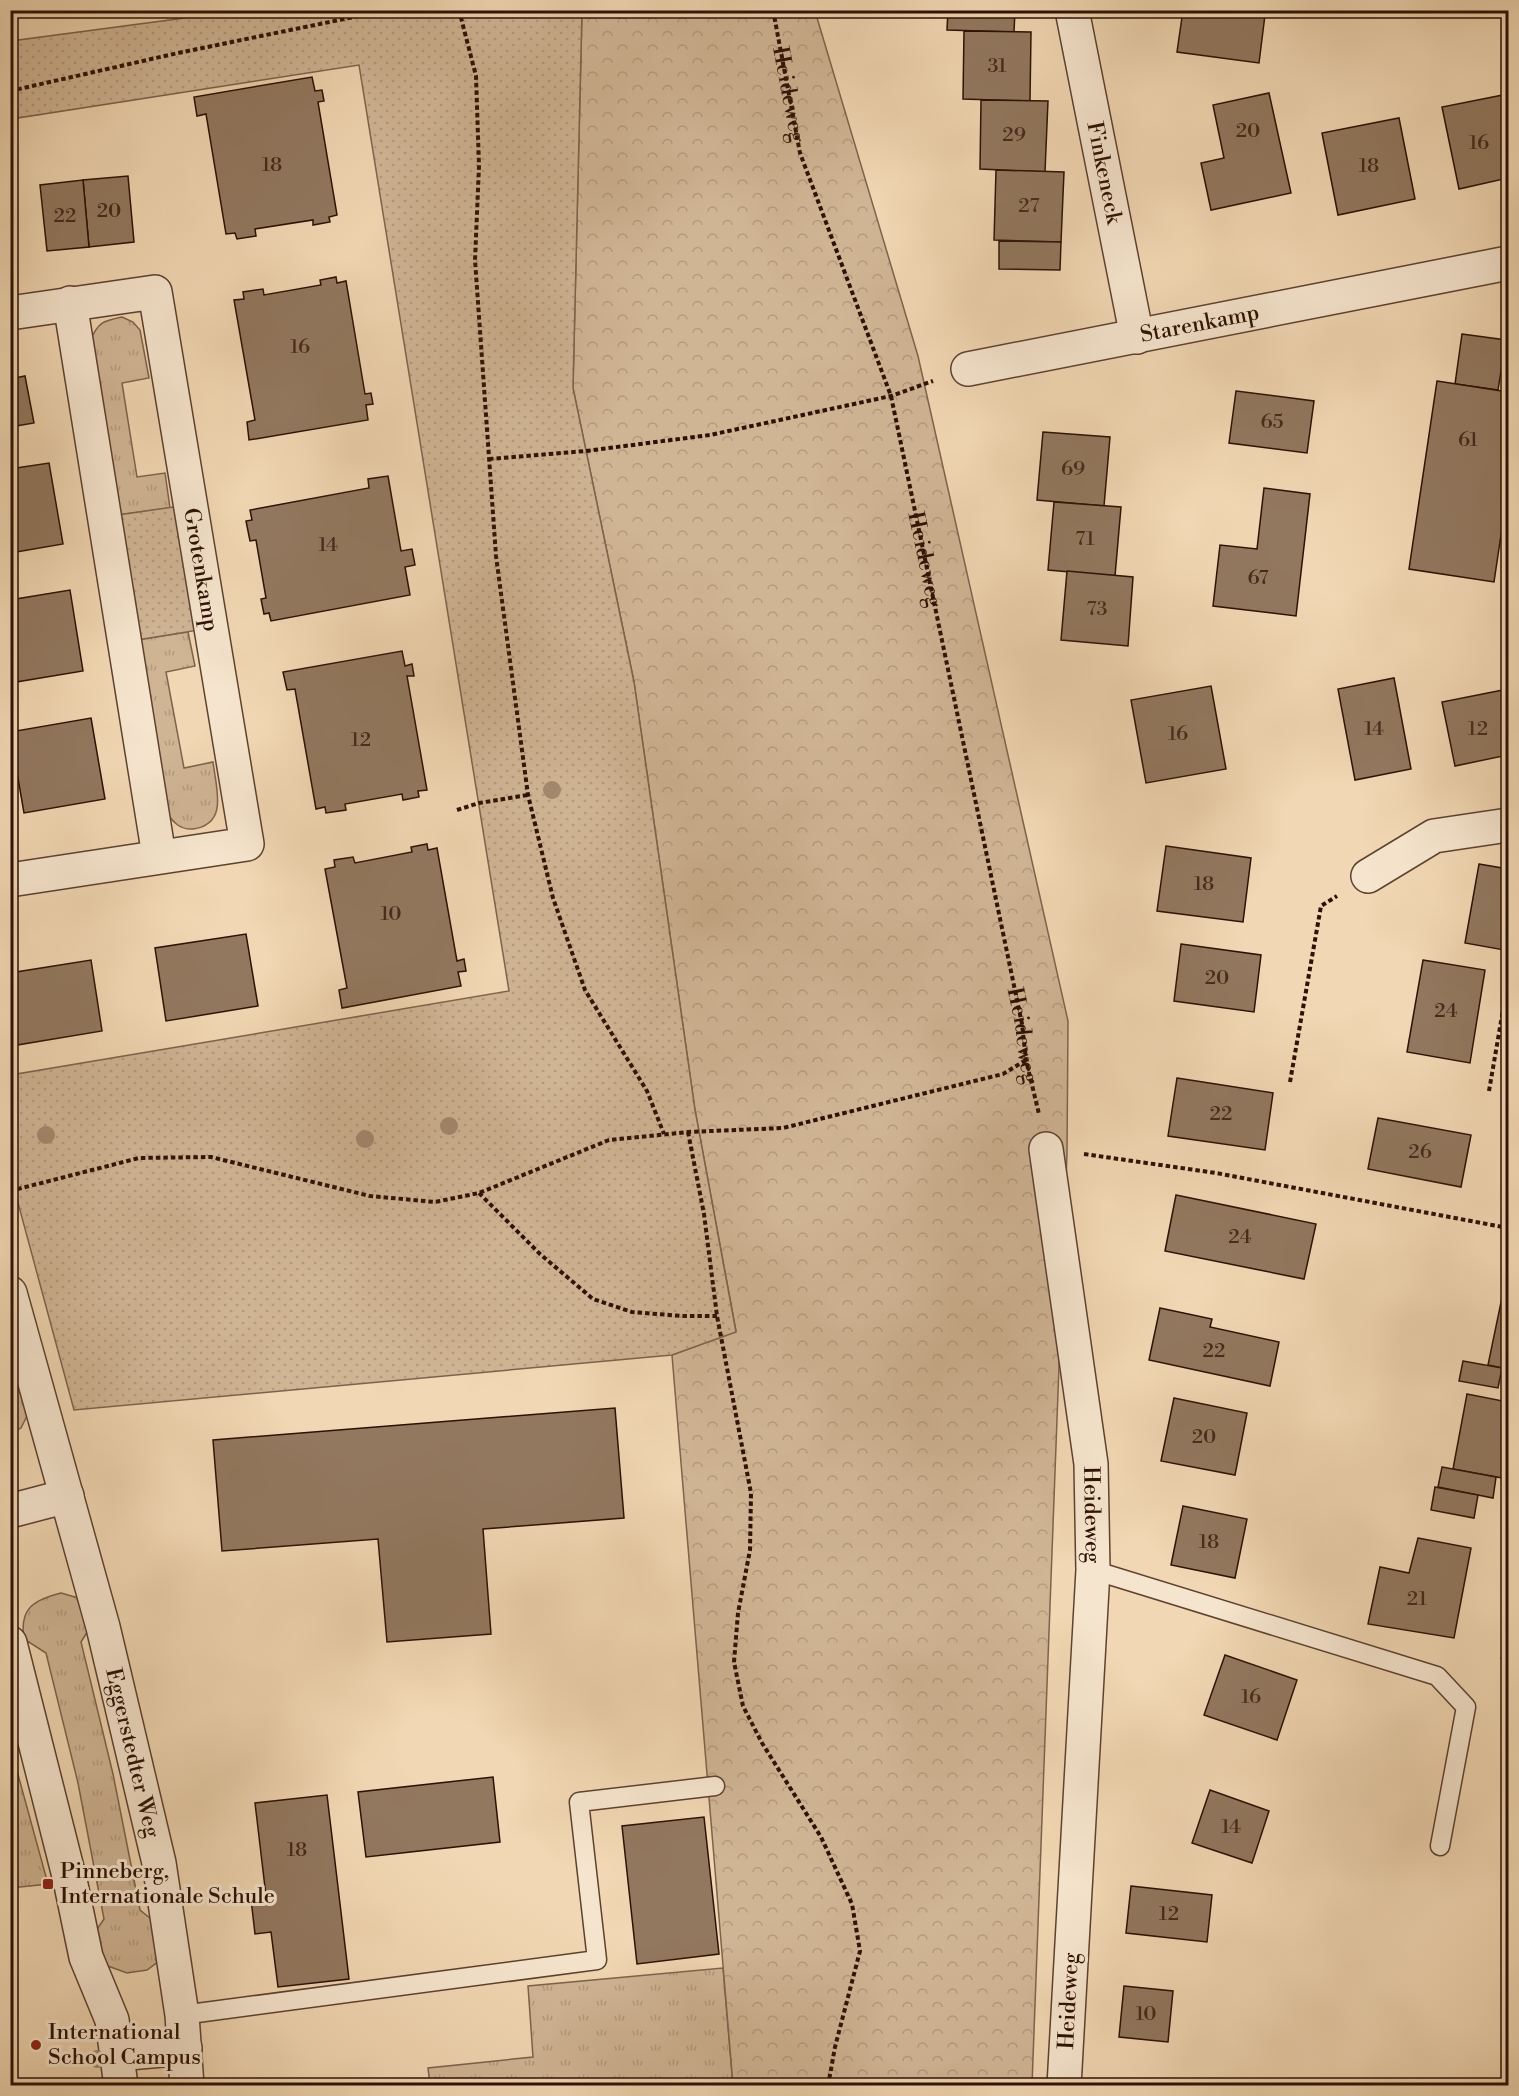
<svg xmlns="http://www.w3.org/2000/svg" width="1519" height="2096" font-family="'Libre Bodoni',serif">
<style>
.grass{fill:url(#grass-tufts);stroke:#7e634c;stroke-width:1.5}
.forest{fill:url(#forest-crowns);stroke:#7e634c;stroke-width:1.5}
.park{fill:url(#park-dots);stroke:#7e634c;stroke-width:1.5}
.building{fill:#92785f;stroke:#2c1104;stroke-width:1.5}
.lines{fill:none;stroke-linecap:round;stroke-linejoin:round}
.service-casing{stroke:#5d4230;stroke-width:21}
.minor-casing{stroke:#5d4230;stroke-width:36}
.path{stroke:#2c1104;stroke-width:4;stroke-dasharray:4.5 3;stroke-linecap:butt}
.service{stroke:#f6e5ce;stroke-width:18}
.minor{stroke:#f6e5ce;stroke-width:33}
.tree{fill:#a4896f}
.poi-dot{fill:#8f2418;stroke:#f6e5ce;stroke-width:2}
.labels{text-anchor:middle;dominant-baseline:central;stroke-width:6;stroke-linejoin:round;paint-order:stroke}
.number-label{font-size:20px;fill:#462b1b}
.street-label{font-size:22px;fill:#2c1104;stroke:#f6e5ce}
.poi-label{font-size:22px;fill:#2c1104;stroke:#f6e5ce;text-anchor:start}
</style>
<defs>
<pattern id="grass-tufts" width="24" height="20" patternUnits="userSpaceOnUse" patternTransform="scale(1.5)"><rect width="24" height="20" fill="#d0b595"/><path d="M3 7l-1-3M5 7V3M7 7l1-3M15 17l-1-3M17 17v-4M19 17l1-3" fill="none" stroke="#b39b7f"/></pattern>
<pattern id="forest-crowns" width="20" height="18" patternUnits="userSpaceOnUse" patternTransform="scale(1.5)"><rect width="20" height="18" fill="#d0b595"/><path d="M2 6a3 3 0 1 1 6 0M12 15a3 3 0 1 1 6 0" fill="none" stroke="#b39b7f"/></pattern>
<pattern id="park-dots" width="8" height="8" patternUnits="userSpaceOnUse" patternTransform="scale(1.5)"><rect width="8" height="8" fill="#d0b595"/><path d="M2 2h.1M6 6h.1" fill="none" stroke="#b39b7f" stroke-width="1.8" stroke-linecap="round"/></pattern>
</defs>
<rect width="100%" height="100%" fill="#f1d7b3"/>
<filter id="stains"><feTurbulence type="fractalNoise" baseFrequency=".00333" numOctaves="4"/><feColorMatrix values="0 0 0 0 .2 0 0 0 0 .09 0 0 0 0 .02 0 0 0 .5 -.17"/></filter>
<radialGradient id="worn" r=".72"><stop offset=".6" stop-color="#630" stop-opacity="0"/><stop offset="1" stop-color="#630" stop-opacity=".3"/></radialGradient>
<!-- grass -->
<g class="grass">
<path d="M122,317L133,322L140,330L149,378L122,383L137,477L165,473L170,508L118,515L90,341C98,322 103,321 122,317Z"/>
<path d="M188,632L195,666L166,672L184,768L213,762C216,788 229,824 193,829C180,830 173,822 167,813L137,640Z"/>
<polygon points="10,1339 28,1414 21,1428 11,1433"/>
<path d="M61,1593L78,1598L94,1621L81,1642L113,1774L140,1910L160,1926L159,1961L147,1970L127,1973L108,1966L96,1955L91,1938L104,1919L78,1783L46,1653L24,1639C19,1608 34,1600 61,1593Z"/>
<polygon points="10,1749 11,1749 48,1884 11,1888"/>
<polygon points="723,1968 733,2085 430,2085 428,2068 533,2057 528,1986"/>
</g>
<!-- forest -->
<polygon class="forest" points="582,11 815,11 918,356 1068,1021 1067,1153 1032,2085 733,2085 672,1355 736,1331 695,1110 634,682 573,388"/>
<!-- park -->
<g class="park">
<polygon points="245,10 582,11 573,388 634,682 695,1110 736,1332 672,1355 74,1410 11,1177 11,1075 509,991 359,65 11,119 11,41"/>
<polygon points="180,506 199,630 137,640 118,515"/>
</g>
<!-- building -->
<g class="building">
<polygon points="948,10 1015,10 1014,32 947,30"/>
<polygon points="1183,10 1232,10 1265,15 1259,63 1177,52"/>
<polygon points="1399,10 1458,10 1457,17"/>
<polygon points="964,31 1031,32 1030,101 963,99"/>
<polygon points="312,77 315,91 322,90 324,101 318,102 337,215 329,217 330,222 313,225 313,220 255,229 256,236 237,239 235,233 226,234 206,114 197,116 194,97"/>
<polygon points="1269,93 1291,193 1211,210 1201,163 1224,158 1213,105"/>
<polygon points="1508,94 1508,178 1459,189 1442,107"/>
<polygon points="981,100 1048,101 1045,172 980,169"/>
<polygon points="1399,118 1415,199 1338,215 1322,133"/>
<polygon points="996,170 1064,172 1061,242 994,240"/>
<polygon points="128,176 134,242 89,247 83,180"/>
<polygon points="83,180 89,247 47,251 40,185"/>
<polygon points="999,241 1061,242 1060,270 999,269"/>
<polygon points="336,277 337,283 346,281 365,394 371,393 373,404 366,405 368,420 249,440 247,422 255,420 234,300 244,299 243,292 263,289 264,295 321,285 320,280"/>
<polygon points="1462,334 1506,340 1498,390 1455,384"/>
<polygon points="25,376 34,423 10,427 10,379"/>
<polygon points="1437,381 1508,392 1508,488 1494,582 1409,569"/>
<polygon points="1236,391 1314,401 1307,453 1229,443"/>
<polygon points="1043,432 1110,437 1104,506 1037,500"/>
<polygon points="49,463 63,544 10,553 10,469"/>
<polygon points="388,476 401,551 412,549 415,565 405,567 410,595 271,621 269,613 264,614 261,599 266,598 256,540 250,541 246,521 252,520 250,510 369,488 368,479"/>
<polygon points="1264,488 1310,494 1296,616 1213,606 1220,545 1257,549"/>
<polygon points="1054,502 1121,507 1115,576 1048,570"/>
<polygon points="1067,571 1133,577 1128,646 1061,640"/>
<polygon points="70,590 83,671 10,683 10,600"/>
<polygon points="402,651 405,666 412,664 414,676 407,676 427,790 418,791 419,797 403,800 402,794 345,804 346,810 326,813 325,807 316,809 295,689 287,690 283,672"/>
<polygon points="1394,678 1411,769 1355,780 1338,689"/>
<polygon points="1211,686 1226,769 1146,783 1131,700"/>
<polygon points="1508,689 1508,755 1455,766 1442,702"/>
<polygon points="91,718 105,799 24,813 10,732"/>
<polygon points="427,844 428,850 437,848 457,961 464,959 466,971 458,972 461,986 342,1008 339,990 347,988 325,869 335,867 334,860 353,857 355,863 412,852 411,847"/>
<polygon points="1166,846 1251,858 1243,922 1157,911"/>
<polygon points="1479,864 1508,869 1508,923 1504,950 1465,943"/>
<polygon points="246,934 258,1006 166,1021 155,948"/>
<polygon points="1181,944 1261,955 1254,1012 1174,1001"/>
<polygon points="91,960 102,1031 11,1046 10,973"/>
<polygon points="1423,960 1485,970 1470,1063 1407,1052"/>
<polygon points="1177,1078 1273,1093 1265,1150 1168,1136"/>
<polygon points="1378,1118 1471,1135 1461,1187 1368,1169"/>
<polygon points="1176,1195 1316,1224 1304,1279 1165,1251"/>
<polygon points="1505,1283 1508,1284 1508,1369 1488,1365"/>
<polygon points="1160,1308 1212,1319 1210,1327 1279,1342 1270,1386 1149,1360"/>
<polygon points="1463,1361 1502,1368 1498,1388 1459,1381"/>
<polygon points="1467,1394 1508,1402 1508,1479 1453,1469"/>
<polygon points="1174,1398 1247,1413 1235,1475 1161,1461"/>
<polygon points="615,1408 624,1518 483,1529 491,1634 387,1642 378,1539 222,1551 213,1440"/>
<polygon points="1442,1467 1496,1477 1493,1498 1438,1487"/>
<polygon points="1435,1487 1478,1495 1474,1518 1431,1510"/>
<polygon points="1183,1506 1247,1519 1235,1578 1171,1565"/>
<polygon points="1418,1538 1471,1548 1454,1638 1368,1624 1380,1567 1409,1573"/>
<polygon points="1508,1645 1508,1663 1501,1658"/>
<polygon points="1225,1655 1297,1680 1277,1740 1204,1715"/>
<polygon points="493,1777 500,1842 366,1857 358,1792"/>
<polygon points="1210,1790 1269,1811 1252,1863 1192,1843"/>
<polygon points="327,1795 349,1979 278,1987 271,1932 255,1934 251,1899 266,1896 255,1803"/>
<polygon points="704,1817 719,1954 637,1964 622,1826"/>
<polygon points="1131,1886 1212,1895 1207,1942 1126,1933"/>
<polygon points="1124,1986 1173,1991 1168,2042 1119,2037"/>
<polygon points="413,2083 413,2086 388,2086"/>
</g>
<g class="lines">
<!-- service casing -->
<g class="service-casing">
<g id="service">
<polyline points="1093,1570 1437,1676 1466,1707 1440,1846"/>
<polyline points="182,2015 597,1960 579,1802 715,1786"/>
</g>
</g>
<!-- minor casing -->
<g class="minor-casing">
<g id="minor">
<path id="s2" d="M1072,10L1137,337"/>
<polyline points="70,303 159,856"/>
<path id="s3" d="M10,313L155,292L247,844L10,880"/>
<path id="s4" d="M968,369L1508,263"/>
<polyline points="1368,876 1434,836 1508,825"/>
<path id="s5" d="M1046,1149L1091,1464L1093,1570L1064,2086"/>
<path id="s6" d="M10,1293L103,1627L159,1863L182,2015L187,2086"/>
<polyline points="10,1511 67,1496"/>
<polyline points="10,1643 70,1880 86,1957 112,2020 121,2086"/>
<polyline points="117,2054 185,2048"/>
</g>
</g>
<!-- path -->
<g class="path">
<polyline points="459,10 476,76 479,166 475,260 496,556 528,795 553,898 585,990 647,1091 664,1134"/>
<path id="s1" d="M773,10L800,153L891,396L1022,1024L1026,1060L1039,1114"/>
<polyline points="10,91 178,53 388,10"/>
<polyline points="489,459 586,451 710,435 891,396 933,381"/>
<polyline points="457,810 479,803 528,795"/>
<polyline points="1290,1082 1321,906 1337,896"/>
<polyline points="1489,1091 1508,981"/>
<polyline points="688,1132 704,1214 717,1316 751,1493 750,1550 738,1613 734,1662 743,1706 762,1743 821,1837 852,1904 860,1951 835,2047 828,2086"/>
<polyline points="1084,1154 1216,1173 1508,1228"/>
<polyline points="10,1191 139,1158 211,1157 370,1196 435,1202 479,1193 609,1140 688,1132 783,1128 1003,1074 1026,1060"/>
<polyline points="479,1193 540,1254 593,1299 632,1312 682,1316 717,1316"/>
</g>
<!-- service -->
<use href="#service" class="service"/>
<!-- minor -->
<use href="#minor" class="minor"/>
</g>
<!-- trees -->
<g class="tree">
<circle cx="552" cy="790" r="9"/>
<circle cx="449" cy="1126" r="9"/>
<circle cx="46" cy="1135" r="9"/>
<circle cx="365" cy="1139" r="9"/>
<circle cx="97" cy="2059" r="9"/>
</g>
<!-- markers -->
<g class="poi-dot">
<rect x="42" y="1878" width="12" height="12" rx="3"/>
<circle cx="36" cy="2045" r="6"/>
</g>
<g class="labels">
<!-- number labels -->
<g class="number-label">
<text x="997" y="66">31</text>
<text x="1248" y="131">20</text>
<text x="1014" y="135">29</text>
<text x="1479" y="143">16</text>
<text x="272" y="165">18</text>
<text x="1369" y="166">18</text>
<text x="1029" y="206">27</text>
<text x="109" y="211">20</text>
<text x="65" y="216">22</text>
<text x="300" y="347">16</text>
<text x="1272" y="422">65</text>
<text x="1468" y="440">61</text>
<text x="1073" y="469">69</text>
<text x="1085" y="539">71</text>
<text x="328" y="545">14</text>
<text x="1258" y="578">67</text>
<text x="1097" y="609">73</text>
<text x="1374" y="729">14</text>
<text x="1478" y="729">12</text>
<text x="1178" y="734">16</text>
<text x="361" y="740">12</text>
<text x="1204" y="884">18</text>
<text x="391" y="914">10</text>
<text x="1217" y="978">20</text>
<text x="1446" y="1011">24</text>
<text x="1221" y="1114">22</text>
<text x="1420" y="1152">26</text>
<text x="1240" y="1237">24</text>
<text x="1214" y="1351">22</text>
<text x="1204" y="1437">20</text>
<text x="1209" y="1542">18</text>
<text x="1417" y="1599">21</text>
<text x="1251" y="1697">16</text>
<text x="1231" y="1827">14</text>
<text x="297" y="1850">18</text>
<text x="1169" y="1914">12</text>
<text x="1146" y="2014">10</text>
</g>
<!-- street labels -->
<g class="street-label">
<text stroke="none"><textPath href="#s1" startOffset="86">Heideweg</textPath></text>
<text stroke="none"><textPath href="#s2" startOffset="166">Finkeneck</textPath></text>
<text stroke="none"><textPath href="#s4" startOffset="236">Starenkamp</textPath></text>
<text stroke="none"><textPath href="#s1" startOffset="572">Heideweg</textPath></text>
<text stroke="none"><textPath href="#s3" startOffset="428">Grotenkamp</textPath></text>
<text stroke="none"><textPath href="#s1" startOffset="1058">Heideweg</textPath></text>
<text stroke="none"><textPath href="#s5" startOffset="369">Heideweg</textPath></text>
<text stroke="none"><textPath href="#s6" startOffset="476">Eggerstedter Weg</textPath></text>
<text transform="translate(1069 2001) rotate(-87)">Heideweg</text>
</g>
<!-- poi labels -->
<g class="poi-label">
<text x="60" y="1871">Pinneberg,<tspan x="60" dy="25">Internationale Schule</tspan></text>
<text x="48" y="2032">International<tspan x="48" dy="25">School Campus</tspan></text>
</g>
</g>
<!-- margin -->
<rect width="1519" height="2096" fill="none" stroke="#f1d7b3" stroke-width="36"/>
<rect x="12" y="12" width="1495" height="2072" fill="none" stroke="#2c1104" stroke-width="3"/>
<rect x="18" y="18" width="1483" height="2060" fill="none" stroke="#2c1104" stroke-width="1.5"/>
<rect width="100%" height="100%" filter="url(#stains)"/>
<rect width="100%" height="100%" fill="url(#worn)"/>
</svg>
